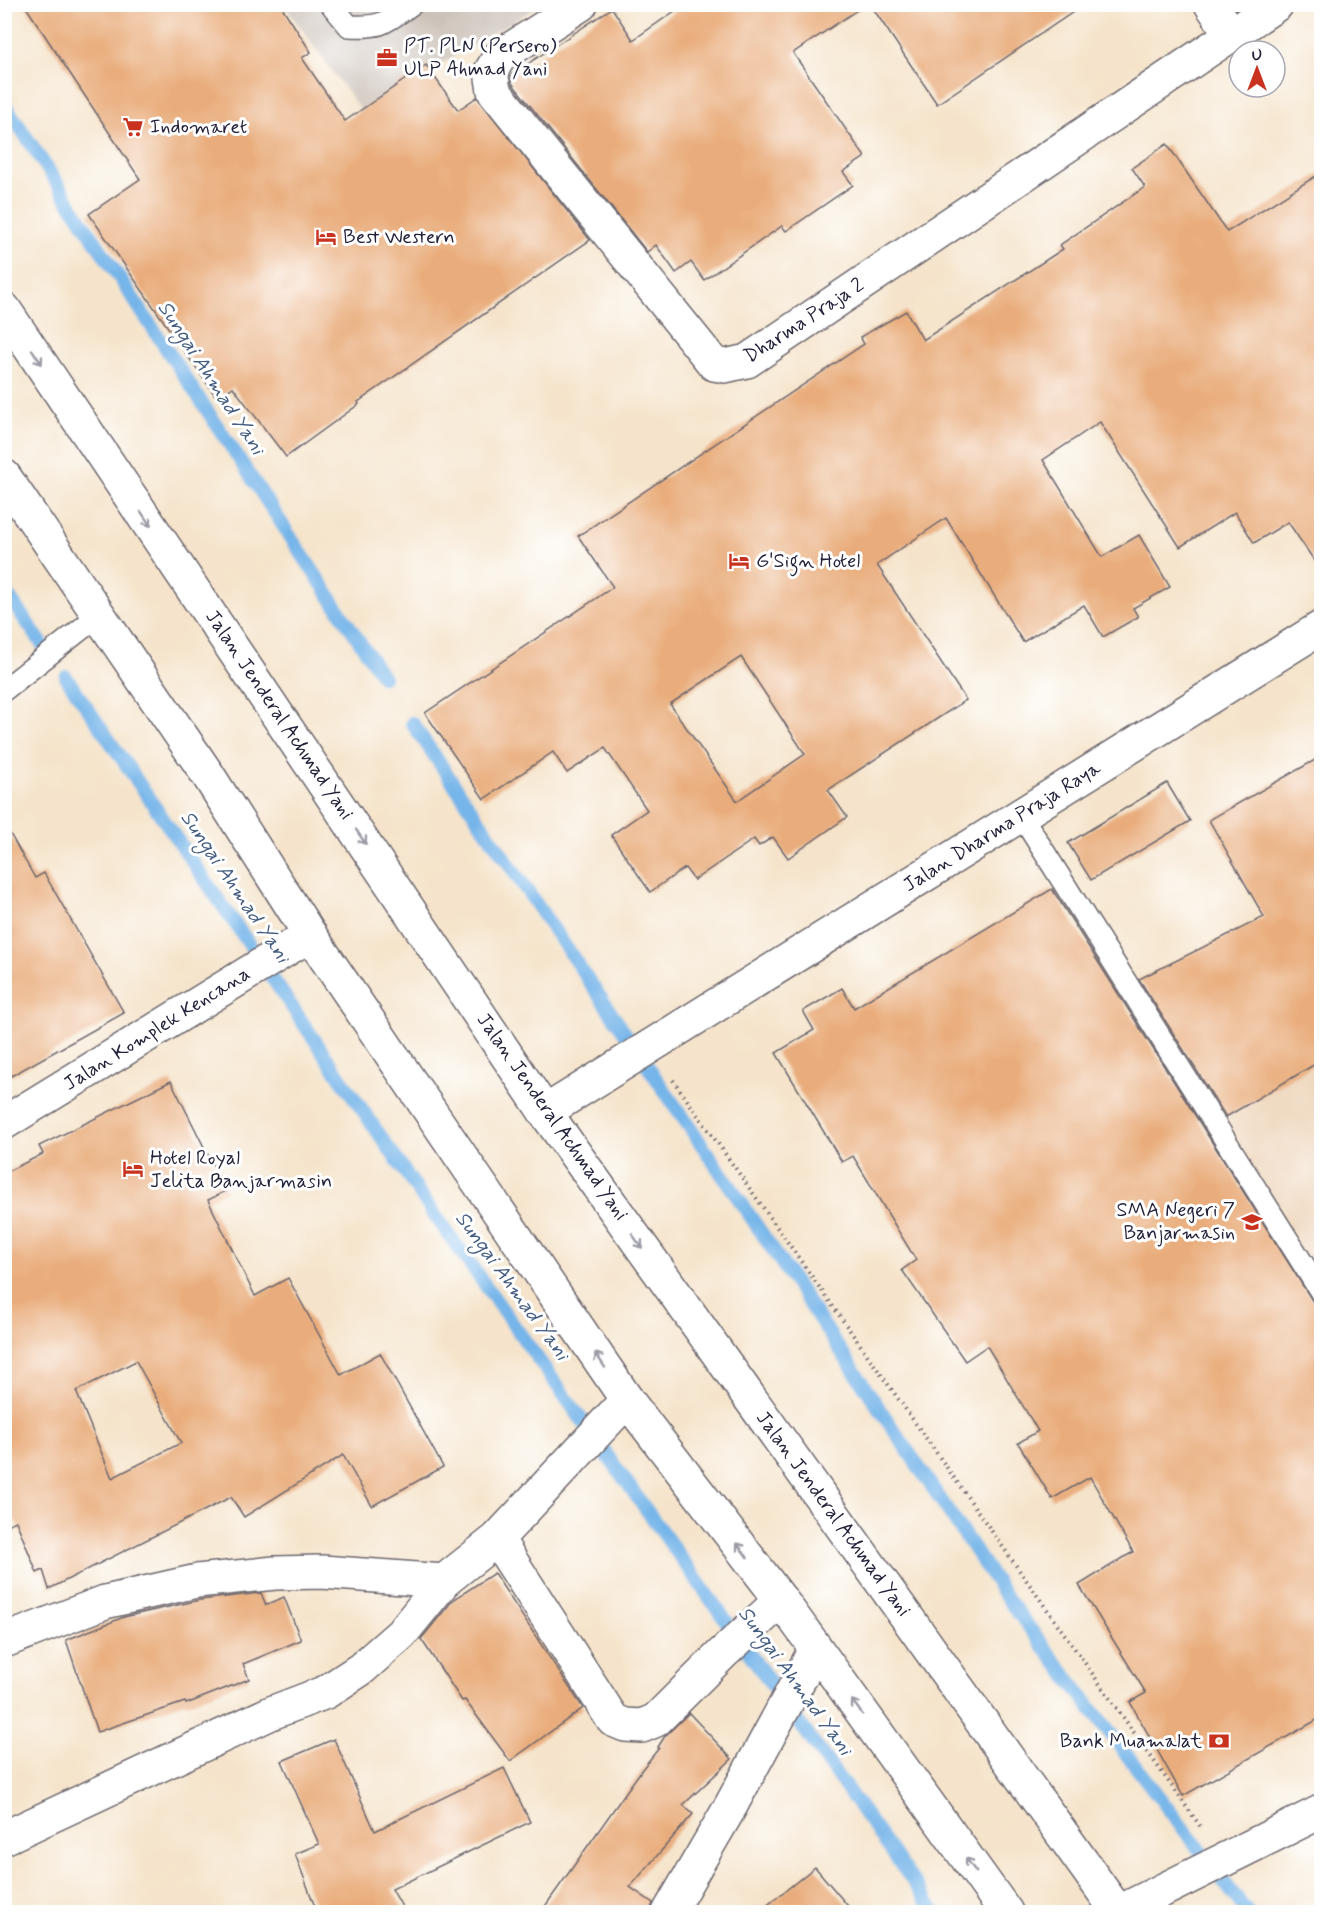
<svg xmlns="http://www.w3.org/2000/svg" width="1326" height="1917" font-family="Mynerve,sans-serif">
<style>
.built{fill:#eed6bb}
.industrial{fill:#ccc2b9}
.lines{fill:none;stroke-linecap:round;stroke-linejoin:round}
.stream{stroke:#76b5e9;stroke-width:14}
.building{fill:#e9ad7d;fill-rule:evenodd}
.lane-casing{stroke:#6c666d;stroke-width:24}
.street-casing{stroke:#6c666d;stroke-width:36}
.highway-casing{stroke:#6c666d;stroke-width:36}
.path{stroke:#6c666d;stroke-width:4;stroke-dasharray:1.5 4.5;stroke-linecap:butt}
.lane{stroke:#fff;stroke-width:21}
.street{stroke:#fff;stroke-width:33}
.highway{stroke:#fff;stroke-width:33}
.oneway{stroke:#9c9ca7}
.labels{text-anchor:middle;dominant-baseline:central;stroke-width:6;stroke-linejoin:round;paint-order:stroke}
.poi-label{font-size:20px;fill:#22223b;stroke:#fff;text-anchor:start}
.street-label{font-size:20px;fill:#22223b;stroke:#fff}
.water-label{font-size:21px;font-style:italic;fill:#445d81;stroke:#fff}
</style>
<rect width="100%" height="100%" fill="#fff"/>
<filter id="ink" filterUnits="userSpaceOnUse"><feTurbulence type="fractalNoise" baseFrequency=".0167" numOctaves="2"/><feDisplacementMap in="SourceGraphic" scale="12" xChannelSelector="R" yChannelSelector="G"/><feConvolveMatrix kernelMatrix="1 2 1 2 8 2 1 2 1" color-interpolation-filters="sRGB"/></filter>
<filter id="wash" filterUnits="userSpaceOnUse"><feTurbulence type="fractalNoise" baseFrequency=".008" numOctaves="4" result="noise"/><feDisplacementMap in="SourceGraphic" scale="24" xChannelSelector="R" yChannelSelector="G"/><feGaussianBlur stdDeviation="1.35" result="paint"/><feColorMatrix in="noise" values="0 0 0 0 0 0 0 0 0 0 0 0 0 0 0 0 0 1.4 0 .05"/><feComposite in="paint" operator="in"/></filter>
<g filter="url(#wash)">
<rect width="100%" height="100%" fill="#f5e4cb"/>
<!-- built -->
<polygon class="built" points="1321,960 1321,1515 1160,1063"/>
<!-- industrial -->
<polygon class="industrial" points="284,5 541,5 361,111"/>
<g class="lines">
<!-- stream -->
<g class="stream">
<polyline points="4,103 383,677"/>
<polyline points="4,590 45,648"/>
<polyline points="66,677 429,1207 935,1912"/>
<polyline points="412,723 732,1189 1006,1597 1247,1912"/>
</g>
</g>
<g id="blocks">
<!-- building -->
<g class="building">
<polygon points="24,4 280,4 311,52 302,58 345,121 426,65 458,110 477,97 590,240 358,402 359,404 286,457 233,387 217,398 89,214 140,179"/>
<polygon points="685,4 866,4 793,53 865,157 843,172 853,185 786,231 782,226 704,280 691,262 676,273 656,245 647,252 512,83 511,75 612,8 633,40"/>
<polygon points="870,4 1085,4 937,104"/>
<path d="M1167,144L1227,232L1322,172V572L1288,522L1254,543L1235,512L1180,547L1100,422L1043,460L1102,557L1139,535L1170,587L1133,608L1138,617L1103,637L1084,605L1023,642L946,518L877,565L966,700L828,790L847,817L788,858L773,837L759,846L754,839L694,880L685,868L650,892L611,835L647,810L605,748L567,773L553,752L484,799L425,713L613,587L578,536L864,344L860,337L906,311L923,340L1063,249L1060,245L1145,187L1132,168ZM741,657L805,754L737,801L670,704Z"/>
<polygon points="1322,756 1322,1060 1226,1117 1139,979 1264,917 1209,820"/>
<polygon points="1167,783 1190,821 1091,880 1068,843"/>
<polygon points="4,823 35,878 44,873 124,1013 4,1080"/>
<polygon points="1052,889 1322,1316 1322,1717 1183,1796 1130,1702 1146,1693 1079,1585 1133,1552 1090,1477 1052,1499 1018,1443 1038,1431 987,1346 965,1361 902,1270 916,1260 853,1156 842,1162 776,1053 814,1030 803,1011 842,988 854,1008"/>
<path d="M171,1081L226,1191L208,1200L255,1296L288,1278L341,1375L380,1353L443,1467L372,1506L343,1455L244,1517L231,1497L49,1589L43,1570L37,1573L16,1521L4,1526V1173L43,1154L39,1146ZM136,1361L181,1443L112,1478L76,1391Z"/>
<polygon points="494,1573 583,1708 510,1761 465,1700 462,1701 421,1639 453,1600"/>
<polygon points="261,1593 266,1605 284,1597 301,1640 243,1664 249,1679 186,1704 185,1702 97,1732 66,1640 124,1617 200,1600"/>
<polygon points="689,1713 732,1759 683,1805 693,1814 630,1887 653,1903 650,1912 541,1912 643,1768 659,1748 658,1747 665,1736"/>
<polygon points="334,1739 375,1831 504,1768 530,1822 392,1889 405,1912 317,1912 295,1854 319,1844 282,1761"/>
<polygon points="815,1867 853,1912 759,1912"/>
</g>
</g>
</g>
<g filter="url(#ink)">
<use href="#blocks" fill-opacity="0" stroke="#6c666d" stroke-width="1.5"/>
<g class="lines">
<!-- lane casing -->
<g class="lane-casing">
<g id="lane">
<path d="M331,4L349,26C382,28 385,23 412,4"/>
<polyline points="4,690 99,615"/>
<polyline points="1021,815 1322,1294"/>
</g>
</g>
<!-- street casing -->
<g class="street-casing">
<g id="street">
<polyline points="581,4 500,56 491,71 494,91 714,364 725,366 747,361 1277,4"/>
<polyline points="1211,4 1231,34"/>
<polyline points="545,1112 1322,627"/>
<polyline points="4,1123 310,935"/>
<polyline points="497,1539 613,1720 625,1725 642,1726 656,1720 722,1654 781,1600"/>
<polyline points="4,1641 105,1602 197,1581 275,1573 322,1572 444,1581"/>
<polyline points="4,1838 271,1713 326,1692 361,1669 401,1634 444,1581 497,1539 627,1400"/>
<polyline points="669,1912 728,1811 815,1650"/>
<polyline points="1119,1912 1322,1811"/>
</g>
</g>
<!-- highway casing -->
<g class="highway-casing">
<g id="highway">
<polyline points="4,309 545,1112 1118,1912"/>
<polyline points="4,476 208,775 310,935 627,1400 781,1600 1006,1912"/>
</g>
</g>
<!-- path -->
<polyline class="path" points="673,1080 1200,1826"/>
<!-- lane -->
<use href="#lane" class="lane"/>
<!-- street -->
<use href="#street" class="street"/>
<!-- highway -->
<use href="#highway" class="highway"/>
</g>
<!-- one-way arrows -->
<defs><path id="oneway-shaft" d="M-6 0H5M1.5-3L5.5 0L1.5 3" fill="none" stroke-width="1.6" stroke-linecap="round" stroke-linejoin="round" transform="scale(1.5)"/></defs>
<g class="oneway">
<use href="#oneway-shaft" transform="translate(37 357) rotate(56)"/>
<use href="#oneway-shaft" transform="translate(146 519) rotate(56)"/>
<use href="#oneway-shaft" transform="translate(361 837) rotate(56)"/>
<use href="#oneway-shaft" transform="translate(637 1241) rotate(54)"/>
<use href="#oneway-shaft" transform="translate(600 1360) rotate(-124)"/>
<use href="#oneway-shaft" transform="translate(742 1550) rotate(-127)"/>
<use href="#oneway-shaft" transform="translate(857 1707) rotate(-126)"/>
<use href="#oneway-shaft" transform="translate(971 1865) rotate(-126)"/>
</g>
</g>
<!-- icons -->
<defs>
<g id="office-bare" transform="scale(1.62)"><path d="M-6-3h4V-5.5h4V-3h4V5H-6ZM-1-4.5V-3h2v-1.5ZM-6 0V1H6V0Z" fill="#c8321e" stroke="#fff" stroke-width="2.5" paint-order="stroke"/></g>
<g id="supermarket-bare" transform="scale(1.62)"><path d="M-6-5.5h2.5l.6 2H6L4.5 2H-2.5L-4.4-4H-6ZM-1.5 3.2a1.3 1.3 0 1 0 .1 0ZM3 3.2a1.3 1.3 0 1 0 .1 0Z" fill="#c8321e" stroke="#fff" stroke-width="2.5" paint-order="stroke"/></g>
<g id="hotel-bare" transform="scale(1.62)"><path d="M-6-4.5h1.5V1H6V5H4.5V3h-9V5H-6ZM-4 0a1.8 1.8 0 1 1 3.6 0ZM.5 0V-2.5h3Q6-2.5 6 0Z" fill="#c8321e" stroke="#fff" stroke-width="2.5" paint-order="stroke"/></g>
<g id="school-bare" transform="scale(1.62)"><path d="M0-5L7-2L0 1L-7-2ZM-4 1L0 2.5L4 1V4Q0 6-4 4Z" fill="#c8321e" stroke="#fff" stroke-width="2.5" paint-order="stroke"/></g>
<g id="bank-bare" transform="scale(1.62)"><path d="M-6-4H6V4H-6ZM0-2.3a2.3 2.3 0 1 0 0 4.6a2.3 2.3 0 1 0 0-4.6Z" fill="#c8321e" stroke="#fff" stroke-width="2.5" paint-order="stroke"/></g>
</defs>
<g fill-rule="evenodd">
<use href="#office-bare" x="387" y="58"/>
<use href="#supermarket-bare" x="133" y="127"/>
<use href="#hotel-bare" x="326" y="237"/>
<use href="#hotel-bare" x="739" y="561"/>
<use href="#hotel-bare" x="133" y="1169"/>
<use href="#school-bare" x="1252" y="1222"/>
<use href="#bank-bare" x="1219" y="1741"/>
</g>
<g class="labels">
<!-- poi labels -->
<g class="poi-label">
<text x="404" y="46">PT. PLN (Persero)<tspan x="404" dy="23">ULP Ahmad Yani</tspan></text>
<text x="150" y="127">Indomaret</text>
<text x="343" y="237">Best Western</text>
<text x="756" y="561">G'Sign Hotel</text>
<text x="150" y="1158">Hotel Royal<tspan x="150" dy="23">Jelita Banjarmasin</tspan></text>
<text x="1235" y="1210" text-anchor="end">SMA Negeri 7<tspan x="1235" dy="23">Banjarmasin</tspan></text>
<text x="1202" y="1741" text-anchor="end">Bank Muamalat</text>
</g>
<!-- street labels -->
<g class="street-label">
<text transform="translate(804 321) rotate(-33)">Dharma Praja 2</text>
<text transform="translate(279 715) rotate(56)">Jalan Jenderal Achmad Yani</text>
<text transform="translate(1002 827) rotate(-32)">Jalan Dharma Praja Raya</text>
<text transform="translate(157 1029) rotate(-32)">Jalan Komplek Kencana</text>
<text transform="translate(552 1117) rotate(55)">Jalan Jenderal Achmad Yani</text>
<text transform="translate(833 1514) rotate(54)">Jalan Jenderal Achmad Yani</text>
</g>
<!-- water labels -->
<g class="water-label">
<text transform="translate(211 378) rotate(57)">Sungai Ahmad Yani</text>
<text transform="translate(235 887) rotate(56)">Sungai Ahmad Yani</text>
<text transform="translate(512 1286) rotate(54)">Sungai Ahmad Yani</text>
<text transform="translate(795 1681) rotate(54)">Sungai Ahmad Yani</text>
</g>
</g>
<!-- margin -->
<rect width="1326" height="1917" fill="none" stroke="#fff" stroke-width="24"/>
<!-- north arrow -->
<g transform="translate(1257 69)"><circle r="28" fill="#ffffff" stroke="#a7a7b1" stroke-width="1.5"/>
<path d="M0-4.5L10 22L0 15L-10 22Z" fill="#c8321e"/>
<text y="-9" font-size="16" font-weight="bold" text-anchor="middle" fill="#22223b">U</text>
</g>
</svg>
